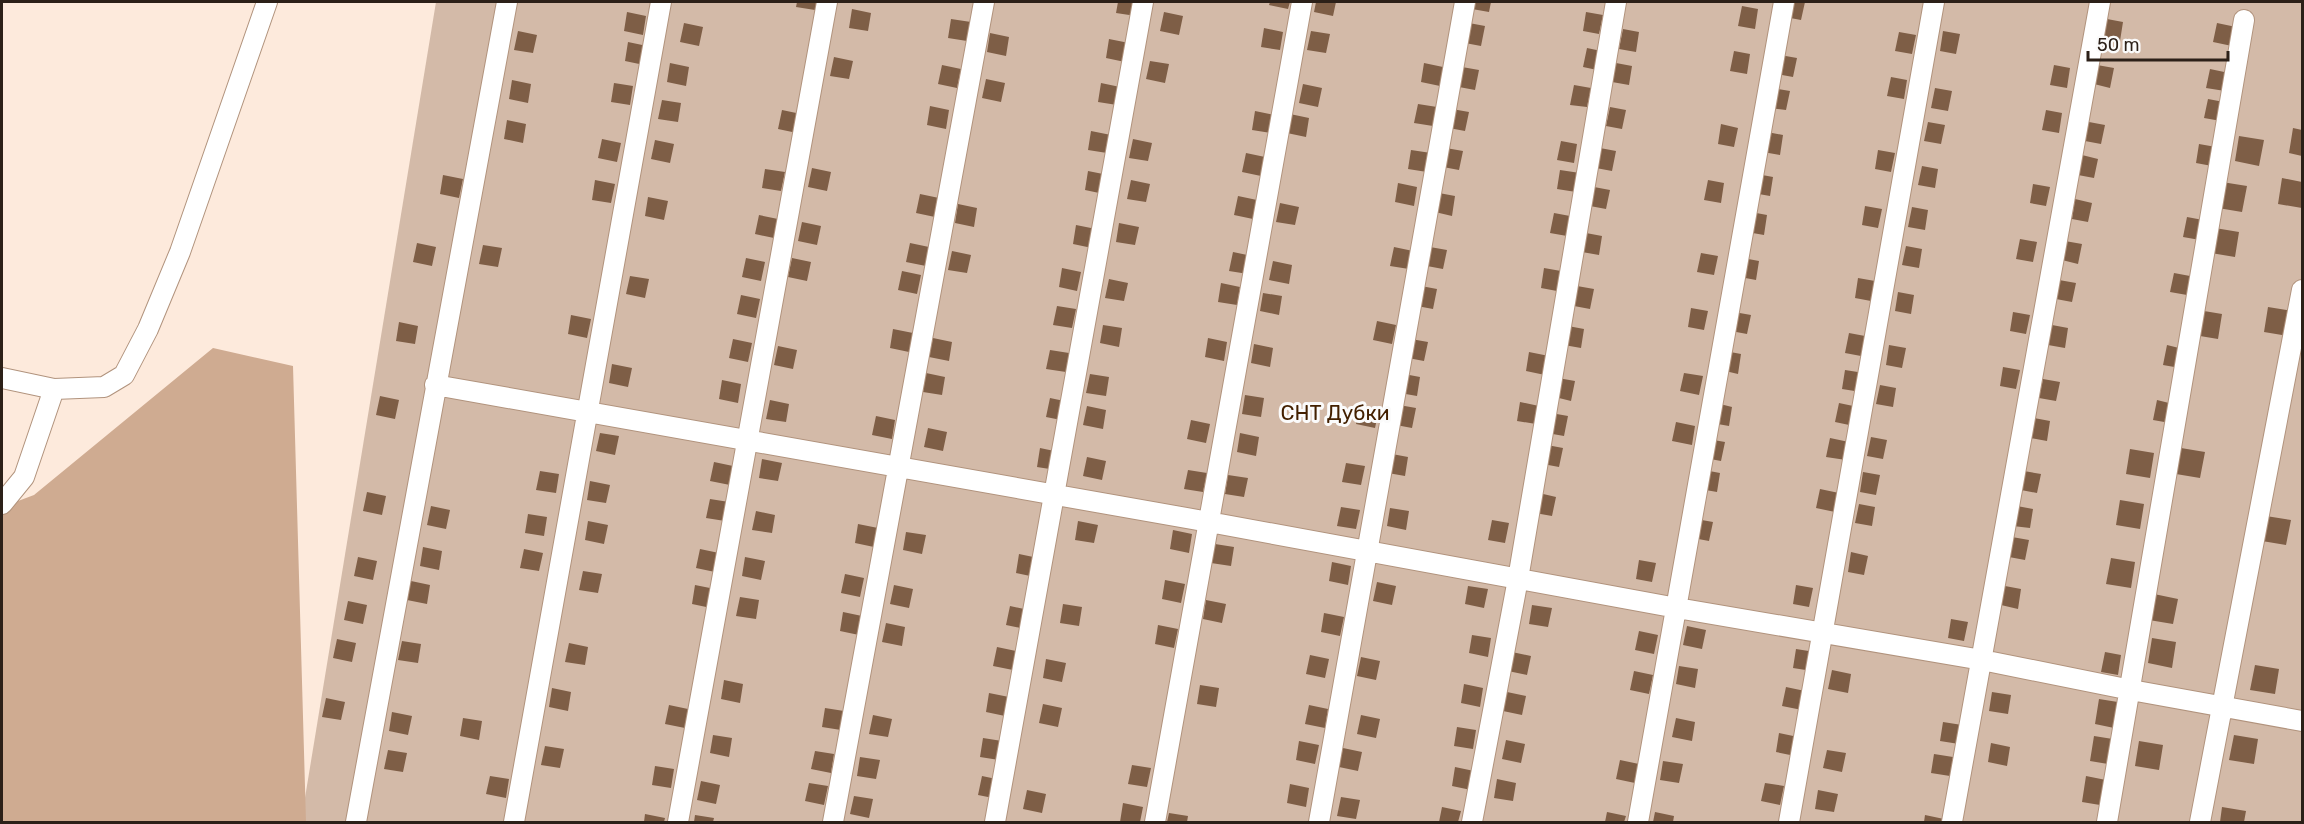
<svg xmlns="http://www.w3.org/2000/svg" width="2304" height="824" font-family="Rubik,sans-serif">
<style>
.green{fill:#d3baa8}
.forest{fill:#cfab91}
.building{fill:#7e5e46}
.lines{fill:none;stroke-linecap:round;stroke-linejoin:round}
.street-casing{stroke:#b1937d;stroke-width:22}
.street{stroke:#fff;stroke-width:20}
.labels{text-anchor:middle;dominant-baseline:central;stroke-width:6;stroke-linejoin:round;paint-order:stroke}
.park-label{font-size:21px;fill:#432000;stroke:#fbfbfb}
</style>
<rect width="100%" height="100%" fill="#fdeadc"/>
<path class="green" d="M436,2H2302V822H301Z"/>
<path class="forest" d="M213,348L293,366L306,822H2V507L34,495Z"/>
<path class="building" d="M797,2H817L815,10L796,7Z
M1118,2H1138L1136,16L1116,13Z
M1270,2H1290L1288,9L1269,5Z
M1316,2H1336L1333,16L1314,12Z
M1474,2H1491L1489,12L1472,9Z
M1788,2H1805L1801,20L1785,17Z
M1742,6L1758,9L1755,29L1738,26Z
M852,9L871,13L868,31L849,28Z
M627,12L646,16L643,35L624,31Z
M1164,12L1183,16L1179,35L1160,31Z
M1586,12L1603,15L1599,34L1583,31Z
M951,19L971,22L967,41L948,38Z
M2107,19L2123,22L2120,41L2103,38Z
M684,23L703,27L699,46L680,42Z
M1469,23L1485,26L1481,46L1465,43Z
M2217,23L2236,27L2232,46L2213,42Z
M1264,28L1283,32L1280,50L1261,47Z
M1623,29L1639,32L1636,52L1619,49Z
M518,31L537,35L533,53L514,50Z
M1311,31L1330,34L1326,53L1307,50Z
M1943,31L1960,34L1956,54L1940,51Z
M1899,32L1916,35L1912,54L1895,51Z
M990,33L1009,37L1006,56L987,52Z
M1109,39L1129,43L1125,62L1106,58Z
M628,42L647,46L644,65L625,61Z
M1587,48L1606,52L1602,71L1583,67Z
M1734,51L1750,54L1747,74L1730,71Z
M1780,55L1797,58L1793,77L1776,74Z
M834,57L853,61L849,79L830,76Z
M1150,61L1169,64L1165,83L1146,79Z
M670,63L689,67L686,86L667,82Z
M1424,63L1443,67L1440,86L1421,82Z
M1616,63L1632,66L1629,85L1612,82Z
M942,65L961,69L957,88L938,84Z
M2054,65L2070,68L2067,88L2050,85Z
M2097,65L2114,68L2110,88L2094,84Z
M1462,67L1479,70L1475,90L1459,87Z
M2210,69L2229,73L2225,91L2206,88Z
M1891,77L1907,80L1904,99L1887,96Z
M986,79L1005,83L1001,102L982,98Z
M512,80L531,84L528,103L509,99Z
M614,83L633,86L630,105L611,102Z
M1101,83L1120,87L1117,105L1098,102Z
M1303,84L1322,88L1318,107L1299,103Z
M1574,85L1591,88L1587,107L1570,105Z
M1773,88L1790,91L1786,110L1769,108Z
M1935,88L1952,91L1948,111L1931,108Z
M2208,99L2224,102L2221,121L2204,118Z
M662,100L681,103L678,122L658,119Z
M1418,104L1437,107L1433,126L1414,123Z
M930,106L949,110L946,129L927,125Z
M1610,107L1626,110L1622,129L1606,126Z
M1452,109L1469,112L1465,131L1449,128Z
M782,110L801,114L797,133L778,129Z
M2046,110L2062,113L2059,133L2042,130Z
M1255,111L1274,115L1271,133L1252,130Z
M1290,114L1309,118L1306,137L1287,133Z
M507,120L526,124L523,143L504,139Z
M1928,122L1945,125L1941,144L1924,141Z
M2089,122L2105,125L2101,144L2085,141Z
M1721,124L1738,128L1734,147L1718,144Z
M2293,128L2302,130V156L2289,153Z
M1091,131L1111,135L1107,153L1088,150Z
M1767,132L1783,135L1780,155L1763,152Z
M2239,136L2264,140L2259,166L2235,161Z
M602,139L621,143L617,162L598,158Z
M1133,139L1152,143L1148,161L1129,158Z
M655,140L674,144L670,163L651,159Z
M1561,141L1577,144L1574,163L1557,160Z
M2199,144L2216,147L2212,166L2196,163Z
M1446,148L1463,151L1459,170L1443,167Z
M1600,148L1616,151L1612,171L1596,168Z
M1411,150L1431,153L1427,172L1408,169Z
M1878,150L1895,153L1891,172L1875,169Z
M1246,153L1265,157L1261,176L1242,172Z
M2082,155L2098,159L2094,178L2078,175Z
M1922,166L1938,169L1935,188L1918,185Z
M812,168L831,172L827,191L808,187Z
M765,169L785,172L781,191L762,188Z
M1560,170L1580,173L1576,192L1557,189Z
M1088,171L1108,175L1104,194L1085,190Z
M1757,174L1773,177L1770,196L1753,193Z
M443,175L463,179L459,198L440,194Z
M2282,178L2302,182V208L2278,204Z
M595,180L615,184L611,203L592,200Z
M1131,180L1150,184L1146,202L1127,199Z
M1708,180L1724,183L1721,203L1704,200Z
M2222,182L2247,186L2242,212L2218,208Z
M1398,183L1417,187L1414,206L1395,202Z
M2033,184L2050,187L2046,206L2030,203Z
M1594,187L1610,190L1606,209L1590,206Z
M1439,193L1455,196L1452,216L1435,212Z
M920,194L939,198L935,217L916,213Z
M1238,196L1257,200L1253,219L1234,215Z
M648,197L668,201L664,220L645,216Z
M2075,199L2092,203L2088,222L2072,219Z
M1280,203L1299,207L1295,225L1276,222Z
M958,204L977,208L974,227L955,223Z
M1865,206L1882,209L1878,228L1862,225Z
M1912,207L1928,210L1925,230L1908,227Z
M1751,212L1767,215L1764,235L1747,232Z
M1554,213L1570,216L1567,236L1550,233Z
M759,215L778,219L774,238L755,234Z
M2187,217L2203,220L2200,240L2183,237Z
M802,222L821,226L817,245L798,241Z
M1119,223L1139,227L1135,245L1116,242Z
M1076,225L1096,229L1092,248L1073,244Z
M2215,228L2239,232L2235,257L2211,253Z
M1586,233L1602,236L1599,255L1582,252Z
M2020,239L2037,242L2033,262L2016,259Z
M2065,241L2082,244L2078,264L2062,260Z
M417,243L436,247L432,266L413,262Z
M910,243L929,247L926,266L906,262Z
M483,245L502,248L498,267L479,264Z
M1906,246L1922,249L1919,268L1902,265Z
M1394,247L1413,251L1409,269L1390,266Z
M1430,247L1447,250L1443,269L1427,266Z
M952,251L971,255L967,273L948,270Z
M1233,252L1252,256L1248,274L1229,271Z
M1701,253L1718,256L1714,275L1697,272Z
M746,258L765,262L761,281L742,277Z
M792,258L811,262L807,281L788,277Z
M1743,258L1759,261L1756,280L1740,277Z
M1273,261L1292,265L1289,284L1269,280Z
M1062,268L1081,272L1077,291L1059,287Z
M1544,268L1561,271L1557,291L1541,288Z
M902,271L921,275L917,294L898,290Z
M2174,273L2190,276L2187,295L2170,292Z
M630,276L649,279L645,298L626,294Z
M1858,278L1875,281L1871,301L1855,298Z
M1109,279L1128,283L1124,301L1105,298Z
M2059,280L2076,283L2072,302L2056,299Z
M1221,283L1240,287L1237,305L1218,302Z
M1421,286L1437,289L1433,309L1417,306Z
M1577,286L1594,289L1590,309L1574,306Z
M1898,292L1914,295L1911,314L1895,311Z
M1263,293L1282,296L1279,315L1260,311Z
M741,295L760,299L756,318L737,314Z
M1057,306L1076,309L1072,328L1053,325Z
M2268,307L2292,311L2288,336L2264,332Z
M1691,308L1708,311L1704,330L1688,327Z
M2198,310L2222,314L2218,339L2194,335Z
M1734,312L1751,315L1747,334L1731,331Z
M2013,312L2030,315L2026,334L2010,331Z
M571,315L591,319L587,338L568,334Z
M1377,321L1396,325L1392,344L1373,340Z
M399,322L418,326L415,344L396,341Z
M1103,325L1122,328L1119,347L1100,343Z
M2052,325L2068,328L2065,348L2048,345Z
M1568,326L1584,329L1581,348L1564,345Z
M893,329L913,333L909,352L890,348Z
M1849,333L1865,336L1861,356L1845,353Z
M933,338L952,342L949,361L929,357Z
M1208,338L1227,342L1224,361L1205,357Z
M733,339L752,343L748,362L729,358Z
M1411,339L1428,342L1424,361L1408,358Z
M1254,344L1273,348L1270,367L1251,363Z
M1889,345L1906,348L1902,368L1886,365Z
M2167,345L2183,349L2180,368L2163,365Z
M778,346L797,350L793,369L774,365Z
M1050,350L1069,353L1066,372L1046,369Z
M1725,351L1741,354L1738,374L1721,370Z
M1529,352L1549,356L1545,375L1526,371Z
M612,364L632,368L628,387L609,383Z
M2003,367L2020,370L2016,389L2000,386Z
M1845,370L1864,373L1861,392L1842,389Z
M926,373L945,377L942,395L923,392Z
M1684,373L1703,376L1699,395L1680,391Z
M1090,374L1109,377L1106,396L1086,393Z
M1404,374L1420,377L1417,396L1400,393Z
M1558,378L1575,381L1571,401L1555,397Z
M2043,379L2060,382L2056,401L2039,398Z
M722,380L741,384L738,403L719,399Z
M1880,385L1896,388L1893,407L1876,404Z
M1245,395L1264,398L1261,417L1242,414Z
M380,396L399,400L395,419L376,415Z
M1050,398L1069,402L1066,421L1046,417Z
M770,400L789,404L786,422L766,419Z
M2157,400L2173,404L2170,423L2153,420Z
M1520,402L1539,406L1536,424L1517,421Z
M1716,403L1732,407L1729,426L1712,423Z
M1839,403L1858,407L1854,426L1835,422Z
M1360,405L1379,409L1375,428L1356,424Z
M1399,405L1416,408L1412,428L1396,425Z
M1087,406L1106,410L1103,429L1083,425Z
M1551,413L1568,416L1564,436L1547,433Z
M876,416L895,420L892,439L872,435Z
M2034,418L2050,421L2047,441L2030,438Z
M1191,420L1210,424L1206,443L1187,439Z
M1676,422L1695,426L1692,445L1672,441Z
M928,428L947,432L943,451L924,447Z
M600,433L619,436L615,455L596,451Z
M1240,433L1259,437L1256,456L1237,452Z
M1871,437L1887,440L1883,459L1867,456Z
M1830,438L1849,442L1846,460L1826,457Z
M1708,439L1725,442L1721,461L1705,458Z
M1547,445L1563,448L1559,467L1543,464Z
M1040,448L1059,452L1056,470L1037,467Z
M2181,448L2205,452L2200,478L2176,474Z
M2130,449L2154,453L2150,478L2126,474Z
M1392,454L1408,457L1405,476L1388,473Z
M1087,457L1106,461L1102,480L1083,476Z
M762,459L782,463L778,481L759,478Z
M714,462L733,466L730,485L710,481Z
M1346,463L1365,466L1361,485L1342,482Z
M1188,470L1207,473L1203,492L1184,489Z
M1704,470L1720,473L1717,492L1700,489Z
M540,471L559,474L556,493L536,490Z
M2024,471L2041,474L2037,493L2021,490Z
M1863,472L1880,475L1876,495L1860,492Z
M1228,475L1248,478L1244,497L1225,494Z
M590,481L610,485L606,503L587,500Z
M1820,489L1839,493L1835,512L1816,508Z
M367,492L386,496L382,515L363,511Z
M1539,493L1556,497L1552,516L1535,513Z
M710,499L729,502L725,521L706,518Z
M2120,500L2144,504L2140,529L2116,525Z
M1859,504L1875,507L1872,526L1855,523Z
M431,506L450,510L446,529L427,525Z
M2017,506L2033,509L2030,528L2013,526Z
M1341,507L1360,510L1356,529L1337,526Z
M1390,508L1409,511L1406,530L1387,526Z
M756,511L775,515L772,533L752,530Z
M528,514L547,517L544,536L525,533Z
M2266,516L2291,520L2286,545L2262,541Z
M1696,519L1713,522L1709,541L1693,538Z
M1492,520L1509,523L1505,543L1488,540Z
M588,521L608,525L604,544L585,540Z
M1078,521L1098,525L1094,543L1075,540Z
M858,524L878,528L874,547L855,543Z
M1173,530L1192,534L1189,553L1170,549Z
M906,532L926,535L922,554L903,550Z
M2012,537L2029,540L2025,560L2009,557Z
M1215,544L1234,547L1231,566L1211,563Z
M423,547L442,551L439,570L420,566Z
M524,549L543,553L539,571L520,568Z
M700,549L719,553L715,572L696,568Z
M1851,552L1868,556L1864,575L1848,572Z
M1019,554L1038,558L1035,577L1016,573Z
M358,557L377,561L373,580L354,576Z
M745,557L765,561L761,580L742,576Z
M2111,558L2135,562L2131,588L2106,584Z
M1639,560L1656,563L1652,582L1636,579Z
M1332,562L1351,566L1348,585L1329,581Z
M583,571L602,574L598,593L579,590Z
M845,574L864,578L860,597L841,593Z
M1165,580L1185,584L1181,603L1162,599Z
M411,581L430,585L427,604L407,600Z
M1377,582L1396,586L1392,605L1373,601Z
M695,585L715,589L711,608L692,604Z
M894,585L913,589L909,608L890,604Z
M1796,585L1813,588L1809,607L1793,604Z
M1468,586L1488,589L1484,608L1465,604Z
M2005,586L2021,589L2018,609L2001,605Z
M2154,594L2178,599L2173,624L2149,620Z
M740,597L759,600L756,619L736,616Z
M1206,600L1226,604L1222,623L1203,619Z
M348,601L367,605L363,624L344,620Z
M1063,604L1082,607L1079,626L1060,623Z
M1532,605L1552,608L1548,627L1529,624Z
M1010,606L1029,610L1025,629L1006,625Z
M843,612L862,616L859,635L840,631Z
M1324,613L1344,617L1340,636L1321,632Z
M1951,619L1968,622L1964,641L1948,638Z
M886,623L905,627L902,646L882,642Z
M1158,625L1178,629L1174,648L1155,644Z
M1687,626L1706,630L1702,649L1683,645Z
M1639,631L1658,635L1654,654L1635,650Z
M1472,635L1491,638L1488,657L1469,653Z
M2152,638L2176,642L2172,668L2148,663Z
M337,639L356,643L352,662L333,658Z
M402,641L421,644L418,663L398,660Z
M569,643L588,647L585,665L565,662Z
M997,647L1016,651L1013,670L993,666Z
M1796,649L1815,652L1812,671L1793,668Z
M1512,652L1531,656L1527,675L1508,671Z
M2105,652L2121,655L2118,675L2101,672Z
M1310,655L1329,659L1325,678L1306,674Z
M1361,657L1380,661L1376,680L1357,676Z
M1046,659L1066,663L1062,682L1043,678Z
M2255,665L2279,669L2275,694L2250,690Z
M1679,666L1698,669L1695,688L1676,684Z
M1832,670L1851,674L1848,693L1828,689Z
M1634,671L1653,675L1649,694L1630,690Z
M724,680L743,684L740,703L721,699Z
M1464,684L1483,688L1480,707L1461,703Z
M1200,685L1219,688L1216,707L1197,704Z
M1786,687L1805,691L1802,710L1782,706Z
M552,688L571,692L568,711L549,707Z
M1507,692L1526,696L1522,715L1503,711Z
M1992,692L2011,695L2008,714L1989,711Z
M989,693L1009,697L1005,716L986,712Z
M326,698L345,702L341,720L322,717Z
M2099,699L2124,703L2119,729L2095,724Z
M1043,704L1062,708L1058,727L1039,723Z
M669,705L688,709L685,728L665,724Z
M1309,705L1328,709L1325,728L1305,724Z
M825,708L844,711L841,730L822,727Z
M392,712L412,716L408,735L389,731Z
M873,715L892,719L888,737L869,734Z
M1361,715L1380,719L1376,738L1357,734Z
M463,718L482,721L479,740L460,736Z
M1676,718L1695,722L1692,741L1672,737Z
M1943,722L1962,725L1959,744L1940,741Z
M1457,727L1476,730L1473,749L1454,746Z
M1779,733L1798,737L1795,756L1776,752Z
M713,735L732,738L729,757L710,753Z
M2234,735L2258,739L2254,764L2229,760Z
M2094,736L2119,740L2114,765L2090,761Z
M983,738L1002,741L999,760L980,757Z
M1506,740L1525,744L1521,763L1502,759Z
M1299,741L1319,745L1315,764L1296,760Z
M2139,741L2163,745L2159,770L2135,766Z
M1991,743L2010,747L2007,766L1988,762Z
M545,746L564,749L560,768L541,765Z
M1343,748L1362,752L1358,771L1339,767Z
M388,750L407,753L403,772L384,769Z
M1827,750L1846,753L1842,772L1823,768Z
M815,751L834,754L831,773L811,769Z
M1934,754L1953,757L1950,776L1931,773Z
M860,757L880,760L876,779L857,776Z
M1620,760L1639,764L1635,783L1616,779Z
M1663,761L1683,764L1679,783L1660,780Z
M1132,765L1151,768L1147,787L1128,784Z
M655,766L674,769L671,788L652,785Z
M1455,767L1474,771L1471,790L1452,786Z
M490,776L509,779L506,798L486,794Z
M982,776L1001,780L998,799L978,795Z
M2086,776L2111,781L2106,806L2082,802Z
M1497,779L1516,783L1513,801L1494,798Z
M701,781L720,785L716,804L697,800Z
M809,783L828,786L824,805L805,801Z
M1765,783L1784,786L1780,805L1761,801Z
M1290,784L1309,788L1306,807L1287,803Z
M1027,790L1046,794L1042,813L1023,809Z
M1818,790L1838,794L1834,812L1815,809Z
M854,796L873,799L869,818L850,814Z
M1341,797L1360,800L1356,819L1337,816Z
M1123,803L1143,807L1140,822H1120Z
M1442,807L1461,811L1458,822H1439Z
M2222,807L2246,811L2244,822H2220Z
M1607,812L1626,816L1624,822H1605Z
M1655,812L1674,816L1673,822H1653Z
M1169,813L1188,816L1187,822H1167Z
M645,814L665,818L664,822H644Z
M695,815L714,818L713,822H694Z
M1925,815L1944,819L1943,822H1924Z"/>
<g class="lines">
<g class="street-casing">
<path id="street" d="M2,378L54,389
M435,385L1209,522L1677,608L1982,660L2131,690L2302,721
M2,504L24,477L54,389L104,387L124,375L148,329L180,252L267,2
M356,822L507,2
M514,822L661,2
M678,822L827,2
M833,822L984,2
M995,822L1143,2
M1155,822L1302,2
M1319,822L1465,2
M1472,822L1518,579L1616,2
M1638,822L1784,2
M1789,822L1934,2
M1952,822L2100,2
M2107,822L2244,20
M2200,822L2302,290"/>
</g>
<use href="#street" class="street"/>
</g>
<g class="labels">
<g class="park-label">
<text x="1335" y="412">СНТ Дубки</text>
</g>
</g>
<rect width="2304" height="824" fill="none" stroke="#2c2018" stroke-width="6"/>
<path d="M2088 51v9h140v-9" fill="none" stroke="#2c2018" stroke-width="3"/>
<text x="2097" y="51" font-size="18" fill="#2c2018" stroke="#fbfbfb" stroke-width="4.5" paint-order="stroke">50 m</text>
</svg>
